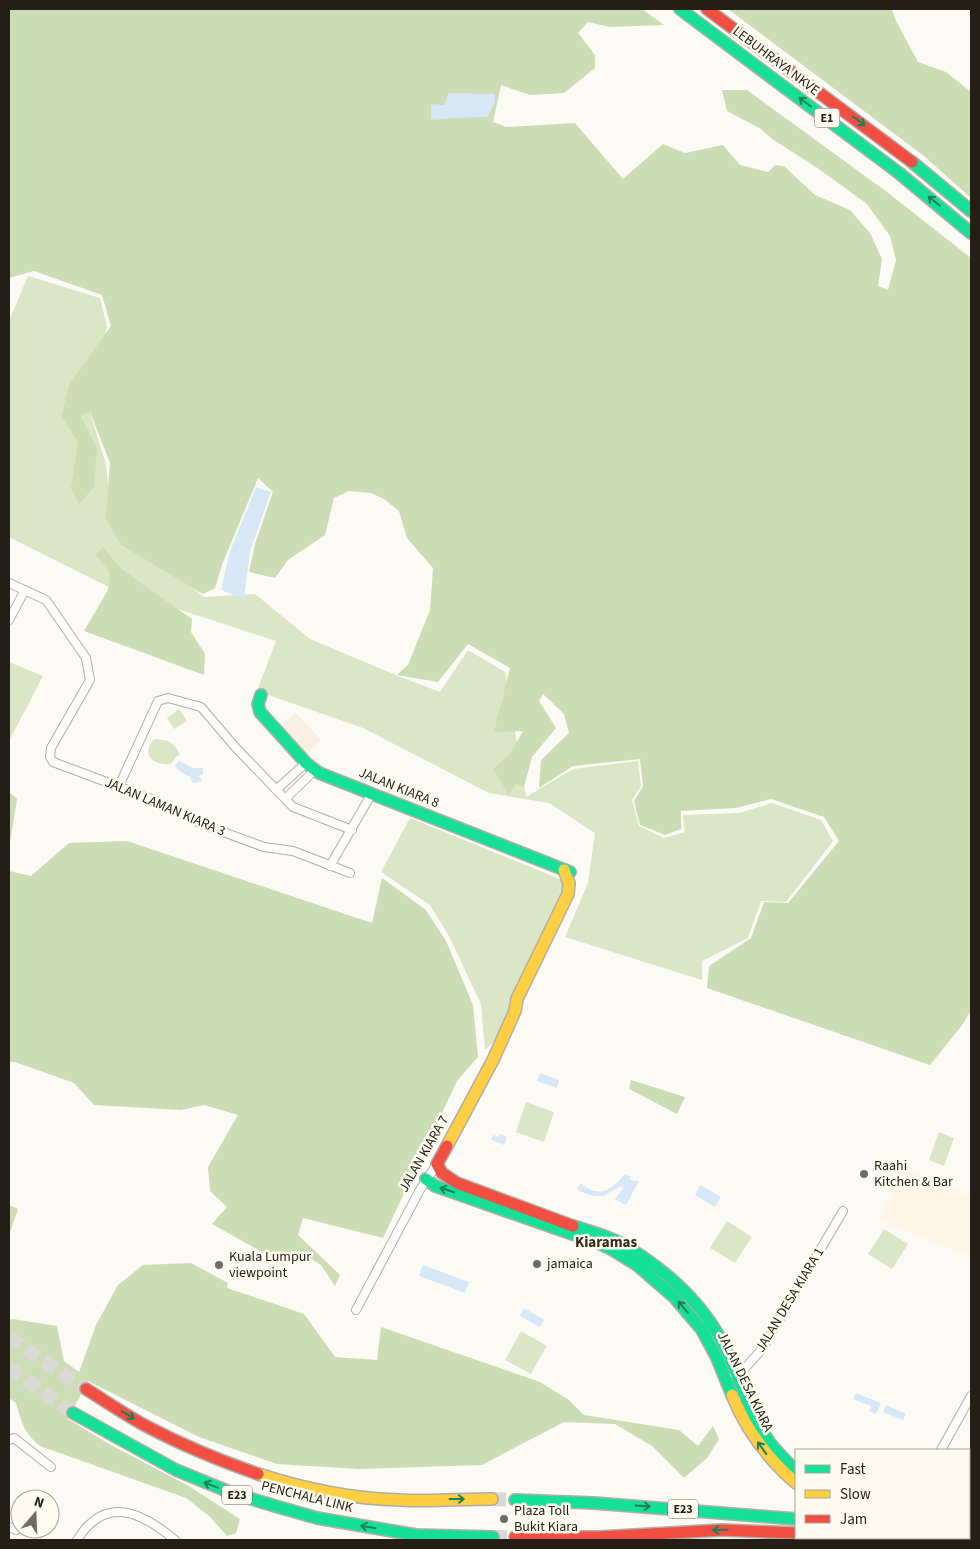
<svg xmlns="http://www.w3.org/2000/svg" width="980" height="1549" font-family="'Source Sans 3',sans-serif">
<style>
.built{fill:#fdf6e6}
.industrial{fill:#faefe3}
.green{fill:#dae6c6}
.forest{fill:#ccdcb4}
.water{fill:#d7e7f5}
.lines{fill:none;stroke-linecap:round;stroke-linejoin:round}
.highway-tunnel{stroke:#dbd9d3;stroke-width:14;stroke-dasharray:14 7;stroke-linecap:butt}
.street-casing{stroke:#b0aea6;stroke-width:10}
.fast-casing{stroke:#b0aea6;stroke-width:14}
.slow-casing{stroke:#b0aea6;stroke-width:14}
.jam-casing{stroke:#b0aea6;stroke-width:14}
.street{stroke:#fffefd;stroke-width:8}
.fast{stroke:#16e098;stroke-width:11}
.slow{stroke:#ffcf43;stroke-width:11}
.jam{stroke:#f24e42;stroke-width:11}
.oneway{stroke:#1c8057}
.poi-dot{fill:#6f6c64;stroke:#fffbf1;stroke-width:2}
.labels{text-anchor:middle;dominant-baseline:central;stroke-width:5;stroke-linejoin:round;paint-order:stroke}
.shield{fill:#fffbf1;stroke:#656158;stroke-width:1}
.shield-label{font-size:12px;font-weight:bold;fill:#231f16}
.street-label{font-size:14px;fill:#231f16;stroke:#fffbf1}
.poi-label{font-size:14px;fill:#231f16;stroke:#fffbf1;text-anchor:start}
.neighbourhood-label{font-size:15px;font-weight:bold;fill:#342c18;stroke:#fffbf1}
</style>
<rect width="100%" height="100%" fill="#fcfaf4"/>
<path class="built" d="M906,1171L971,1196V1257L878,1220Z"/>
<path class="industrial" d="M296,713L321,740L307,753L281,726Z"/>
<path class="green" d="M28,276L100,298L107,327L87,403L105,461L115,525L204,597L255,594L310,639L398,676L440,692L468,650L505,672L526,797L573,769L638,761L641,786L632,800L639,826L664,838L685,832L683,815L739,813L772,803L821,820L833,841L786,902L761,901L748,938L702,961V980L565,937L588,883L595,833L549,803L489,793L363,728L257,691L276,641L107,586L9,537V321Z
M9,662L43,676L9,741Z
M179,709L187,721L174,729L167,718Z
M154,739C168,740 173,741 180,754L176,757L171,764C154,766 140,755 154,739Z
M410,818L562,880L565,898L498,1037L485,1050L481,1004L449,936L430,905L381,872Z
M526,1102L554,1112L544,1142L516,1132Z
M939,1132L954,1138L944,1166L929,1160Z
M727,1221L752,1237L735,1263L710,1248Z
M884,1229L908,1244L892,1269L868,1254Z
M521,1331L547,1346L531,1374L505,1360Z"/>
<path class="forest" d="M9,9H642L664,25L610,27L588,22L578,33L595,55V68L564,93L530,95L501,85L493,122L506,127L575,123L623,179L663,144L685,153L723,145L740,165L768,172L775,165L784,166L815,195L850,210L870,233L882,259L878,286L888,290L896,260L890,236L867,204L816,167L772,139L761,129L727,111L722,90H747L887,192L971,258V1010L963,1024L930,1065L707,988L709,966L751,938L764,902L788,903L839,841L824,817L771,799L736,808L681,811V829L665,835L640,825L634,801L643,786L640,759L573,766L539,788L541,760L569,733L564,714L543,694L539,701L556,728L532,757L524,787L516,784L509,795L493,769L510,754L523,731L494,732L510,668L468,644L438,682L397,675L408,665L430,610L433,568L407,538L399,511L384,499L371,493L349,491L334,498L325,535L288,560L275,578L249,572L255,544L273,492L258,478L222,565L215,588L203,594L121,545L106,519L110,463L90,412L80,415L97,448L94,487L79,504L71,488L78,442L61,416L70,383L111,326L102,295L34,271L9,278Z
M728,9H892L895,19L918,62L946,72L971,92V198L924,156Z
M103,547L120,568L192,619L191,632L205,654L204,675L84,631L108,590L110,573L96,555Z
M9,792L17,799L9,849Z
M127,841L372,923L382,878L426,910L446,941L473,1005L478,1057L457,1081L383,1238L303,1218L298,1235L340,1275L335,1286L321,1265L299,1251L269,1256L212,1224L227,1207L210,1191L208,1167L238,1115L204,1105L181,1110L94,1105L74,1083L15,1062H9V871L31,876L69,843Z
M631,1080L685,1097L677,1114L629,1089Z
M9,1205L18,1209L9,1235Z
M191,1263L228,1283L227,1288L304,1314L335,1357L377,1360L381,1327L540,1382L569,1400L584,1415L679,1430L698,1446L713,1426L719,1439L707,1458L684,1478L652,1446L615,1424L564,1422L482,1465L359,1469L277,1464L199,1437L88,1381L68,1419L109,1444L187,1485L240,1519L236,1533L227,1536L209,1516L186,1498L40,1446C24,1433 22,1423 16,1403L9,1398V1320L13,1319L57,1326L64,1361L79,1372L96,1325L118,1285L143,1265Z"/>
<path class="water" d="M449,93L495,94V102L488,117L453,118L431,120V104L444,105Z
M256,487L271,492L250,551L244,599L221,590L229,554Z
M179,761L193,768H203V774L198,776L201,778L202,781L193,783L191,780V777C186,776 177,770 175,765Z
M540,1073L559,1080L557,1088L537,1081Z
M500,1134L507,1137L504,1145L491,1140L493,1135L499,1137Z
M625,1174L631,1177L629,1180L639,1181L626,1205L615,1199L623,1188L621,1186L603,1196H593L579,1191L577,1188L581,1183C583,1185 585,1187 587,1188C603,1198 616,1185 625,1174Z
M700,1185L721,1197L715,1207L695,1195Z
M423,1265L469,1282L465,1293L419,1276Z
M524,1308L544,1320L540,1327L520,1316Z
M856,1393L881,1403L876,1414L869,1411L871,1406L853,1399Z
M886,1405L906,1414L903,1420L883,1412Z"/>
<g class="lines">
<path class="highway-tunnel" d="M9,1337L86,1389
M9,1368L73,1413
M492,1499L515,1500
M493,1537H515"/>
<g class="street-casing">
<path id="street" d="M9,583L46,600L86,658L90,680L51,748L50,757L53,762L152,799L199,823L264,847L293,851L350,873
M9,620L25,590
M119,786L158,701L168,698L201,707L236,748L293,807L352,830
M276,790L306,763
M285,799L315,770
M330,866L372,793
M356,1310L421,1188L437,1164
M734,1374L746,1367L762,1349L843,1211
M9,1440L14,1438L51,1467
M941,1450L971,1396
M9,1527L16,1530
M77,1540C81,1535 84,1529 89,1525C117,1497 151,1520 175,1540
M881,1540L883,1538"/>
</g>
<g class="fast-casing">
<path id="fast" d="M680,9L899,173L971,233
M912,162L971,211
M261,695L258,704L260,712L306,763L319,773L570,872
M426,1179L435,1186L598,1243L613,1250L637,1265L674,1297L702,1330L717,1358L732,1395
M573,1226C588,1231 606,1235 620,1243C663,1267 705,1304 726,1350C741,1381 750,1415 770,1443C778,1453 787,1462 796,1471
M73,1413L176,1470L232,1493L275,1506L317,1518L416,1535L493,1537
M515,1500L594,1503L796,1519
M831,1538L846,1540
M866,1538L869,1540
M891,1538L900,1540"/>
</g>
<g class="slow-casing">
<path id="slow" d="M447,1146L493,1060L515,1011L517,999L568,894L569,883L564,870
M732,1395C746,1429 768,1459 796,1483
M258,1474C304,1489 353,1499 400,1500C431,1502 461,1499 492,1499"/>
</g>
<g class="jam-casing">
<path id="jam" d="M707,9L912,162
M447,1146L437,1164L442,1173L457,1183L573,1226
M86,1389C107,1402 127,1416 148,1427C184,1446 221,1461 258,1474
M515,1537H599L722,1530L796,1533"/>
</g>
<use href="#street" class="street"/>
<use href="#fast" class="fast"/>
<use href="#slow" class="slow"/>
<use href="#jam" class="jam"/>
</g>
<defs><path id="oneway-shaft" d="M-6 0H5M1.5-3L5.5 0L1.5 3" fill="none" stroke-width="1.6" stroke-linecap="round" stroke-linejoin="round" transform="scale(1.25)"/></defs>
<g class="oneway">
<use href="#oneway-shaft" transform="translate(805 102) rotate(-143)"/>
<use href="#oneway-shaft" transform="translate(859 121) rotate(37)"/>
<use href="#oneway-shaft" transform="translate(934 201) rotate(-141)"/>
<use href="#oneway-shaft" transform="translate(447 1190) rotate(-162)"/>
<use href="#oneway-shaft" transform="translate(683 1307) rotate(-130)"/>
<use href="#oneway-shaft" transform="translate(128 1415) rotate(31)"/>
<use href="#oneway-shaft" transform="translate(762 1448) rotate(-126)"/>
<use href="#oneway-shaft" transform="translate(211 1485) rotate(-158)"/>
<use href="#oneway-shaft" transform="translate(457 1499)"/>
<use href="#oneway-shaft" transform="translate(643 1506) rotate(4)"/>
<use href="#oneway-shaft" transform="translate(368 1527) rotate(-170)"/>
<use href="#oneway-shaft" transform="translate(720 1530) rotate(179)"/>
</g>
<g class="poi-dot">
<circle cx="864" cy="1174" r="5"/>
<circle cx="537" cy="1264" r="5"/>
<circle cx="219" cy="1265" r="5"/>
<circle cx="504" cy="1519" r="5"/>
</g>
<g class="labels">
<g class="shield">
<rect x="814.5" y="108.5" width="25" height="19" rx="4"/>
<rect x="222" y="1485.5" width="30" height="19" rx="4"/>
<rect x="668" y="1499.5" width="30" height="19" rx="4"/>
</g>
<g class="shield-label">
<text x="827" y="118">E1</text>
<text x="237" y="1495">E23</text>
<text x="683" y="1509">E23</text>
</g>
<g class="street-label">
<text transform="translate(776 61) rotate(37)">LEBUHRAYA NKVE</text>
<text transform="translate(399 788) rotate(22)">JALAN KIARA 8</text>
<text transform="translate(165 807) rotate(23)">JALAN LAMAN KIARA 3</text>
<text transform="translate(424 1154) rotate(-60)">JALAN KIARA 7</text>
<text transform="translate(790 1300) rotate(-59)">JALAN DESA KIARA 1</text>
<text transform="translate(745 1382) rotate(64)">JALAN DESA KIARA</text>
<text transform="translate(307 1497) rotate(14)">PENCHALA LINK</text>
</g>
<g class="poi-label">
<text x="874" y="1166">Raahi<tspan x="874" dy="16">Kitchen &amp; Bar</tspan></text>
<text x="229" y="1257">Kuala Lumpur<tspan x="229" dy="16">viewpoint</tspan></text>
<text x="547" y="1264">jamaica</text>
<text x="514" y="1511">Plaza Toll<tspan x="514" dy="16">Bukit Kiara</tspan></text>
</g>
<g class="neighbourhood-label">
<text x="606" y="1242">Kiaramas</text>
</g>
</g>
<rect width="980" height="1549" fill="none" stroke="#231f16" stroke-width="20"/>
<rect x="795" y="1449" width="175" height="90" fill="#fffbf1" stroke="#a7a399"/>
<rect x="805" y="1465" width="25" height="8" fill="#16e098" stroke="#a7a399"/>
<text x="840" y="1474" font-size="15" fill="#231f16">Fast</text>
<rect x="805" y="1490" width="25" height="8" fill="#ffcf43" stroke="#a7a399"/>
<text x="840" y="1499" font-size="15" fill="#231f16">Slow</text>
<rect x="805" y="1515" width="25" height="8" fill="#f24e42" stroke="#a7a399"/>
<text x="840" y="1524" font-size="15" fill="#231f16">Jam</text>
<g transform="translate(35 1514) rotate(19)"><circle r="24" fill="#fffbf1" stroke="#a7a399"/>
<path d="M0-4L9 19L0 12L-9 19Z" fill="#6f6c64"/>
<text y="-8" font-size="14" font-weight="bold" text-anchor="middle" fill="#231f16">N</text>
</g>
</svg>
